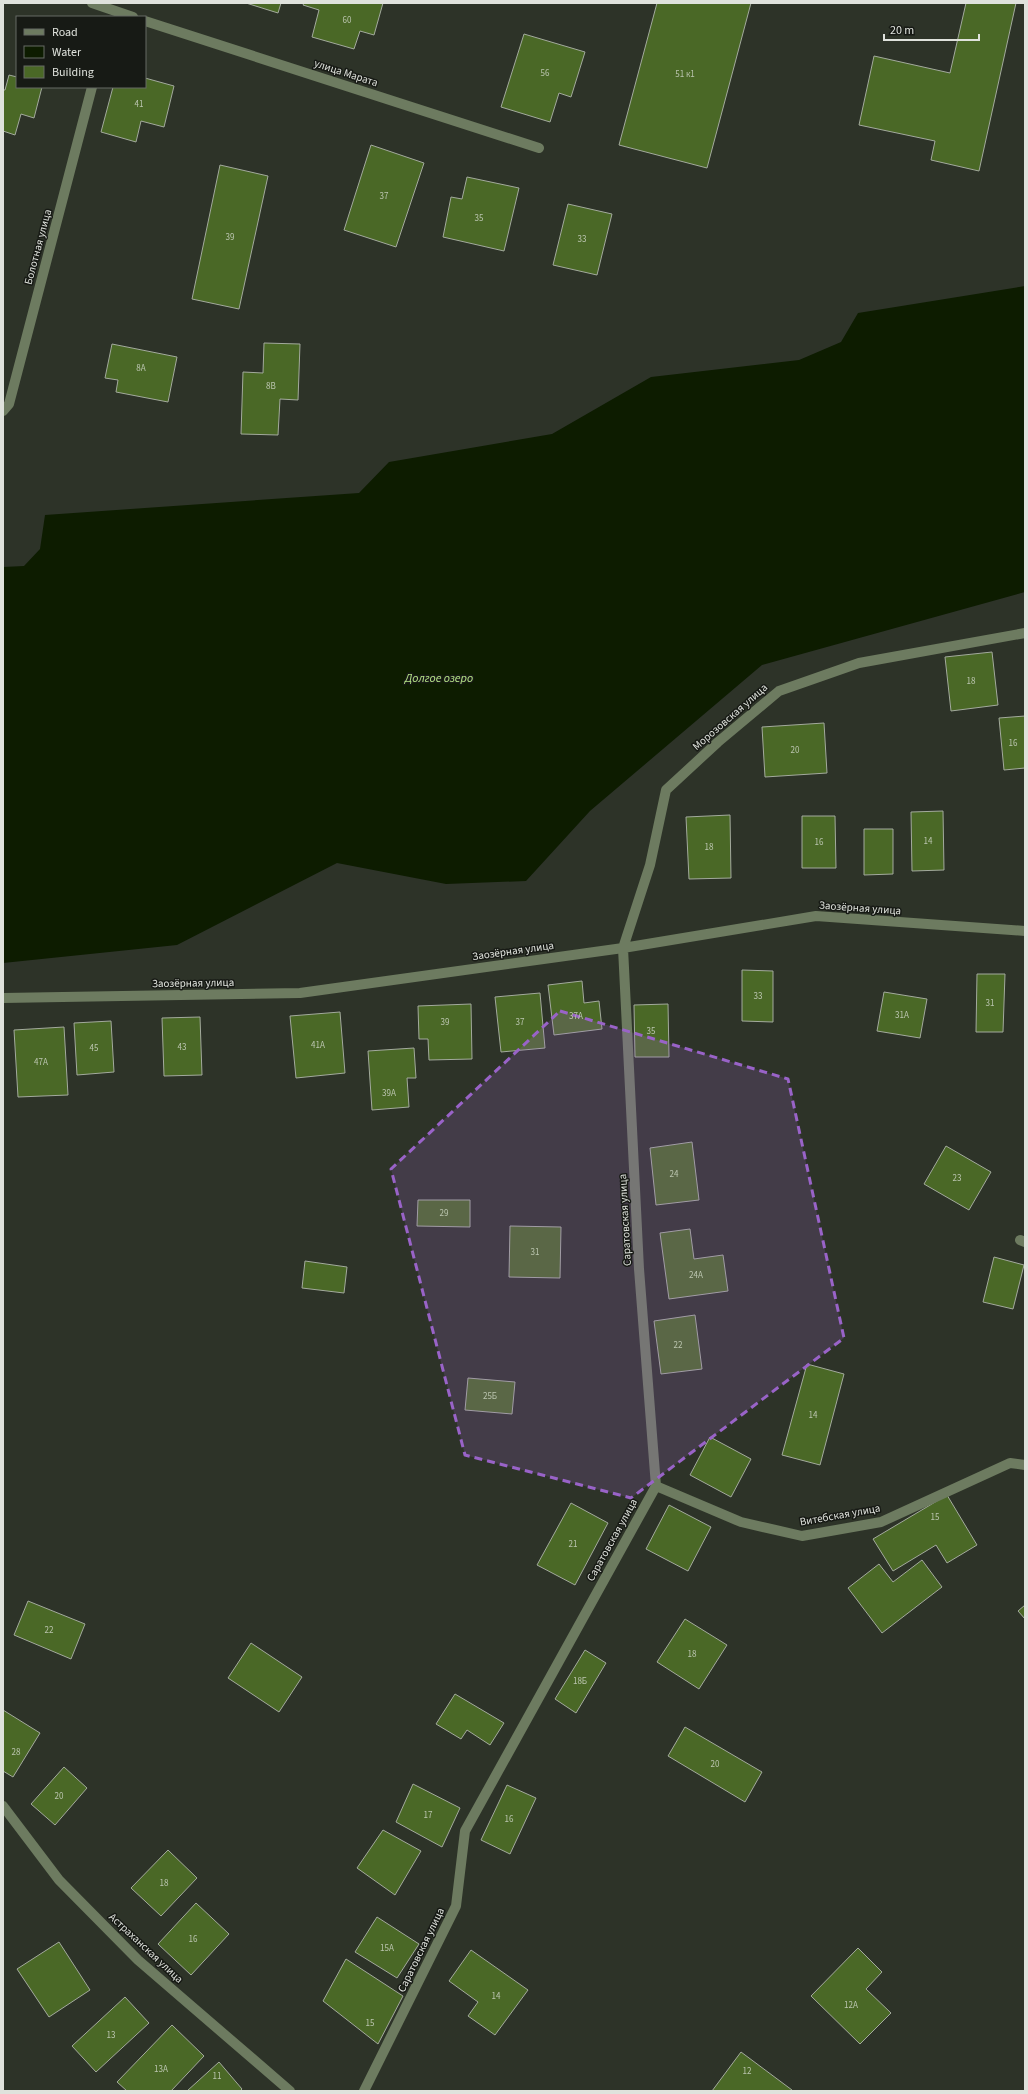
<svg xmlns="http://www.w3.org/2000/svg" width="1028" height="2094" font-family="'Source Sans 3',sans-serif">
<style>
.water{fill:#0d1c00}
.building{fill:#4a6826;stroke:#a3aa9d}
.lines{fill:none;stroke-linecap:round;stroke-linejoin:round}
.minor{stroke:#6d7b60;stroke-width:10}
.marked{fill:#9963c8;fill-opacity:0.2;stroke:#9963c8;stroke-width:3;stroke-dasharray:8 5;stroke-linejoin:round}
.labels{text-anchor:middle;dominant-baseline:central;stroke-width:3;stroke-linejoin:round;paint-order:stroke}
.number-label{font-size:9px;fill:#bac4ae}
.street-label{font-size:11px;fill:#dfe2dc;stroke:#171a15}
.water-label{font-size:12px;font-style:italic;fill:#b4e286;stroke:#171a15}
</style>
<rect width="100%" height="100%" fill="#2d3328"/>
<path class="water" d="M1025,286V592L762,665L590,811L526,881L446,884L337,863L177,945L3,963V567L24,566L40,549L45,515L359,493L389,462L552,434L651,377L799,360L841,342L858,313Z"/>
<path class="building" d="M246,3H281L278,13Z
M304,3H383L374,35L360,31L354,49L312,37L319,10L303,5Z
M657,3H751L707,168L619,145Z
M966,3H1016L979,171L931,160L935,141L859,125L874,56L950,73Z
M524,34L585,52L571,97L559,93L550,122L501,107Z
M9,75L17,77V87H42L34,118L21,114L15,135L3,131V90H5Z
M145,78L174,86L164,127L141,121L136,142L101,132L113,87H145Z
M371,145L424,163L396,247L344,230Z
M220,165L268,176L239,309L192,299Z
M467,177L519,188L504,251L443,237L451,197L462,199Z
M568,204L612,214L597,275L553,265Z
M264,343L300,344L298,400L280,399L278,435L241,434L243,372L263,373Z
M112,344L177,357L168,402L116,392L118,380L105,378Z
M992,652L998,705L951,711L945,657Z
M1025,716V768L1004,770L999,718Z
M824,723L827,773L765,777L762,727Z
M943,811L944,870L912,871L911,812Z
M730,815L731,878L689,879L686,817Z
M802,816H835L836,868H802Z
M864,829H893V874L864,875Z
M742,970L773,971V1022L742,1021Z
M977,974H1005L1003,1032H976Z
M582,981L584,1003L599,1001L602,1029L554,1035L548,985Z
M884,992L927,999L920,1038L877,1031Z
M540,993L545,1048L501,1052L495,997Z
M471,1004L472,1059L429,1060L428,1039H419L418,1006Z
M668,1004L669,1057H635L634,1005Z
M340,1012L345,1073L296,1078L290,1016Z
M200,1017L202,1075L164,1076L162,1018Z
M111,1021L114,1072L77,1075L74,1023Z
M64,1027L68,1095L18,1097L14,1030Z
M414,1048L416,1078H407L409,1107L372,1110L368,1051Z
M692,1142L699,1200L656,1205L650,1148Z
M946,1146L991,1172L969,1210L924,1184Z
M418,1200H470V1227L417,1226Z
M510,1226L561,1227L560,1278L509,1277Z
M690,1229L694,1259L723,1255L728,1291L669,1299L660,1233Z
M994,1257L1024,1265L1013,1309L983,1302Z
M305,1261L347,1267L344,1293L302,1288Z
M695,1315L702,1369L661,1374L654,1321Z
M807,1364L844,1374L820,1465L782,1455Z
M468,1378L515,1382L512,1414L465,1410Z
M710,1437L751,1459L731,1497L690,1475Z
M947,1495L977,1545L947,1563L936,1545L893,1571L873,1539Z
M571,1503L608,1523L575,1585L537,1565Z
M669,1505L711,1527L688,1571L646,1549Z
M922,1560L942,1587L882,1633L848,1588L879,1564L893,1582Z
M28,1601L85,1624L71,1659L14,1635Z
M1025,1605V1619L1018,1611Z
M685,1619L727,1645L699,1689L657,1662Z
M251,1643L302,1677L279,1712L228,1678Z
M585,1650L606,1663L576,1713L555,1699Z
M455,1694L504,1723L490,1745L467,1730L461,1739L436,1724Z
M3,1710L40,1733L13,1777L3,1771Z
M685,1727L762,1772L745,1802L668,1756Z
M64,1767L87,1788L55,1825L31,1804Z
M413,1784L460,1808L442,1847L396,1822Z
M507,1785L536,1798L510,1854L481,1840Z
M383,1830L421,1851L395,1895L357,1868Z
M168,1850L197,1878L161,1916L131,1888Z
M196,1903L229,1934L191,1975L158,1944Z
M377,1917L419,1944L397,1978L355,1952Z
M59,1942L90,1990L49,2017L17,1969Z
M858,1948L882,1972L866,1989L891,2013L860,2044L811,1996Z
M471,1950L528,1990L495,2035L468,2016L478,2002L449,1981Z
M346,1959L403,1996L378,2044L323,2001Z
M125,1997L149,2023L96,2072L72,2046Z
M172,2025L204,2056L171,2091H127L117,2082Z
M741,2052L792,2090V2091H712Z
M219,2062L242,2089L240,2091H187Z"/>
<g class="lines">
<path class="minor" d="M92,3L133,17
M145,21L539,148
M3,411L9,404L92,87
M3,998L300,993L623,948L816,916L1025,931
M1020,1240L1025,1242
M656,1486L741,1522L802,1536L881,1522L1010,1463L1025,1465
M3,1806L59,1880L138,1960L290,2091
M364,2091L456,1906L465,1831L656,1486L639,1269L623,948L650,865L666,790L718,742L779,691L859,663L1025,633"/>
</g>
<path class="marked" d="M560,1011L788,1079L844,1338L631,1498L465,1455L391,1169Z"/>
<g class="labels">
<g class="number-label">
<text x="347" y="20">60</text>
<text x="545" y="73">56</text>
<text x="685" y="74">51 к1</text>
<text x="139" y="104">41</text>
<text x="384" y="196">37</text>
<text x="479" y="218">35</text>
<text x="230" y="237">39</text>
<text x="582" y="239">33</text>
<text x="141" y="368">8А</text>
<text x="271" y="386">8В</text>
<text x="971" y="681">18</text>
<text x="1013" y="743">16</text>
<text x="795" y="750">20</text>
<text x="928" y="841">14</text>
<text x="819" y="842">16</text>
<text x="709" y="847">18</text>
<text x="758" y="996">33</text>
<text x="990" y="1003">31</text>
<text x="902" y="1015">31А</text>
<text x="576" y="1016">37А</text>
<text x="445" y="1022">39</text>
<text x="520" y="1022">37</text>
<text x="651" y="1031">35</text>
<text x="318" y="1045">41А</text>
<text x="182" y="1047">43</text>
<text x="94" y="1048">45</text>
<text x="41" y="1062">47А</text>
<text x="389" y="1093">39А</text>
<text x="674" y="1174">24</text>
<text x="957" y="1178">23</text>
<text x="444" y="1213">29</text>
<text x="535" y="1252">31</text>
<text x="696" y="1275">24А</text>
<text x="678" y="1345">22</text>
<text x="490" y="1396">25Б</text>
<text x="813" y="1415">14</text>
<text x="935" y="1517">15</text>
<text x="573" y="1544">21</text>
<text x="49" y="1630">22</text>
<text x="692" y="1654">18</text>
<text x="580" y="1681">18Б</text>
<text x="16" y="1752">28</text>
<text x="715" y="1764">20</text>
<text x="59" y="1796">20</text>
<text x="428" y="1815">17</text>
<text x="509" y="1819">16</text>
<text x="164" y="1883">18</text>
<text x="193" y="1939">16</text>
<text x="387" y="1948">15А</text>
<text x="496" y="1996">14</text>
<text x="851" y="2005">12А</text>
<text x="370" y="2023">15</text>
<text x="111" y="2035">13</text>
<text x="161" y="2069">13А</text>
<text x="747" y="2071">12</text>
<text x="217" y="2076">11</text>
</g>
<g class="street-label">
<text transform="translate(346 73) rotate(18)">улица Марата</text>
<text transform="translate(38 247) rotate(-75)">Болотная улица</text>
<text transform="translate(730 717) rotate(-41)">Морозовская улица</text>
<text transform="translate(860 908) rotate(4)">Заозёрная улица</text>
<text transform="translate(513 951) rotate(-8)">Заозёрная улица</text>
<text transform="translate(193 983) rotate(-1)">Заозёрная улица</text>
<text transform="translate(625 1220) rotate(-93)">Саратовская улица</text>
<text transform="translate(840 1515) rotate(-10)">Витебская улица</text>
<text transform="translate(612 1540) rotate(-61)">Саратовская улица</text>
<text transform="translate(146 1948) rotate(43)">Астраханская улица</text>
<text transform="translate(421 1950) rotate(-64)">Саратовская улица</text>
</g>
<g class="water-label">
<text x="439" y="678">Долгое озеро</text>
</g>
</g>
<rect width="1028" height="2094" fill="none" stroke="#dfe2dc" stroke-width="8"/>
<rect x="16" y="16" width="130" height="72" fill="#171a15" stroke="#676a65"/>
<rect x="24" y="29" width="20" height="6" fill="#6d7b60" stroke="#676a65"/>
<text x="52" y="36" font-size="12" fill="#dfe2dc">Road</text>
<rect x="24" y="46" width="20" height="12" fill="#0d1c00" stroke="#676a65"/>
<text x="52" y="56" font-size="12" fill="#dfe2dc">Water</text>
<rect x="24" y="66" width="20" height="12" fill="#4a6826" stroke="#676a65"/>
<text x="52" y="76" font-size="12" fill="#dfe2dc">Building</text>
<path d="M884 34v6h95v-6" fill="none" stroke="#dfe2dc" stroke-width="2"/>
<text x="890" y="34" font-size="12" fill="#dfe2dc" stroke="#171a15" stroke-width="3" paint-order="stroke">20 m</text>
</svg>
